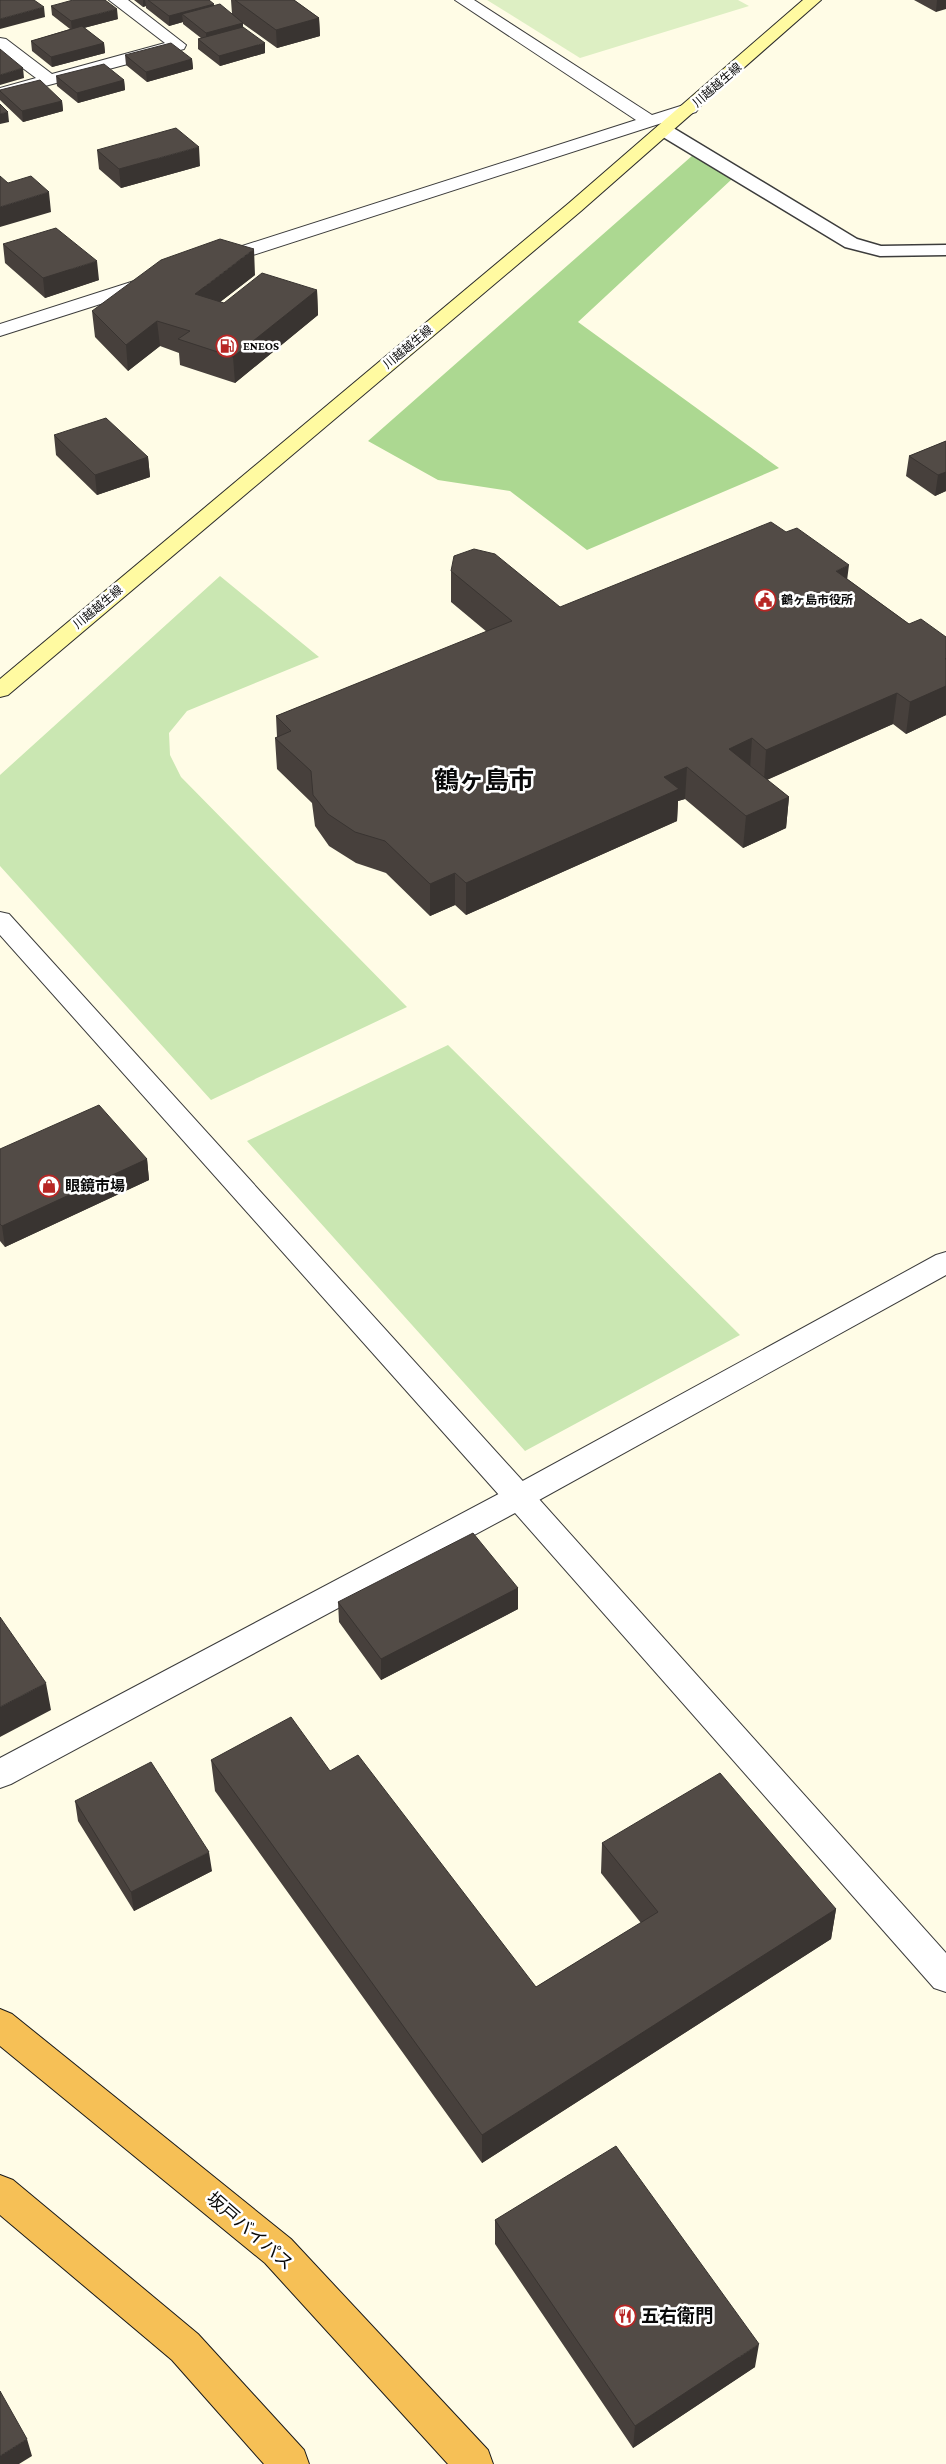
<svg xmlns="http://www.w3.org/2000/svg" width="946" height="2464" font-family="'Crimson Pro','Noto Sans JP',serif">
<style>
.green{fill:#cae7b2}
.forest{fill:#acd891}
.pitch{fill:#ddefc3}
.lines{fill:none;stroke-linecap:round;stroke-linejoin:round}
.service-casing{stroke:#3c3c3c;stroke-width:3}
.minor-casing{stroke:#3c3c3c;stroke-width:2}
.tertiary-casing{stroke:#3c3c3c;stroke-width:2}
.secondary-casing{stroke:#2b2b2b;stroke-width:2}
.trunk-casing{stroke:#1a1a1a;stroke-width:2}
.service{fill:#fff;fill-rule:evenodd}
.minor{fill:#fff;fill-rule:evenodd}
.tertiary{fill:#fff;fill-rule:evenodd}
.secondary{fill:#fffaa1;fill-rule:evenodd}
.trunk{fill:#f6c056;fill-rule:evenodd}
.wall{fill:#47403c}
.shaded-wall{fill:#393431}
.building{fill:#524b46;stroke:#393431}
.labels{text-anchor:middle;dominant-baseline:central;stroke-width:5;stroke-linejoin:round;paint-order:stroke}
.far-street-label{font-size:12px;fill:#090909;stroke:#fff}
.far-poi-label{font-size:12px;font-weight:bold;fill:#090909;stroke:#fff;text-anchor:start}
.poi-label{font-size:15px;font-weight:bold;fill:#090909;stroke:#fff;text-anchor:start}
.near-street-label{font-size:18px;fill:#090909;stroke:#fff}
.near-poi-label{font-size:18px;font-weight:bold;fill:#090909;stroke:#fff;text-anchor:start}
.town-label{font-size:25px;font-weight:bold;fill:#090909;stroke:#fff}
</style>
<rect width="100%" height="100%" fill="#fffce6"/>
<path class="green" d="M220,576L319,657L187,711L169,733L170,755L181,777L407,1007L211,1100L0,866V775Z
M448,1045L740,1335L525,1451L247,1141Z"/>
<path class="forest" d="M693,155L732,179L578,322L779,468L587,550L510,491L438,480L368,441Z"/>
<path class="pitch" d="M487,0H738L749,6L580,58Z"/>
<g class="lines">
<g class="service-casing">
<path id="service" d="M664,125L670,126L857,239L881,246L946,245V255L880,256L845,247L658,134L656,130L658,126Z"/>
</g>
<g class="minor-casing">
<path id="minor" d="M109,0H128L186,45L184,49L0,98V88L36,78L0,51V38L6,39L52,74L165,43Z
M455,0H474L652,115L690,103L696,104L699,108L696,112L225,264H211L209,260L211,256L636,120Z
M153,275L160,277L162,281L160,285L0,336V324Z
M946,1252V1275L530,1505L11,1784L0,1788V1758L508,1489L936,1255Z"/>
</g>
<g class="tertiary-casing">
<path id="tertiary" d="M0,912L9,914L530,1489L946,1953V1992L934,1988L508,1505L0,935Z"/>
</g>
<g class="secondary-casing">
<path id="secondary" d="M803,0H821L581,211L8,695L0,697V679L569,203Z"/>
</g>
<g class="trunk-casing">
<path id="trunk" d="M0,2009L12,2014L291,2239L488,2450L493,2464H448L265,2263L0,2046Z
M0,2175L13,2180L198,2334L304,2450L309,2464H264L172,2360L0,2215Z"/>
</g>
<use href="#service" class="service"/>
<use href="#minor" class="minor"/>
<use href="#tertiary" class="tertiary"/>
<use href="#secondary" class="secondary"/>
<use href="#trunk" class="trunk"/>
</g>
<path class="wall" d="M134,0H209L214,6L232,14L231,0H294L319,18L320,36L277,48L242,23L243,27L265,53L220,66L198,49V39L201,38L183,24V22L169,26L146,8V6L143,7Z
M914,0H946L936,12Z
M51,6L118,19L84,28L104,43L105,53L52,67L32,51L31,41L70,29L52,15Z
M125,55L192,59L193,69L147,82L126,65Z
M56,76L124,80L125,90L78,103L57,86Z
M0,90L62,101L63,111L23,122L0,100Z
M97,150L200,166L121,188L99,169Z
M3,244L99,280L45,298L5,263Z
M255,275L220,302L224,303L317,290L318,315L235,383L180,365L179,353L160,346L128,371L95,337L92,311Z
M54,435L148,457L150,477L97,495L56,455Z
M946,441V491L935,496L906,476L909,456Z
M451,571L560,607L847,579L909,624L946,637V715L906,734L893,724L767,780L789,797L786,828L743,848L685,799L678,801L677,821L466,915L455,905L430,916L386,873L356,863L329,846L315,826L312,803L277,769L275,738L277,737L276,716L487,632L451,602Z
M0,1149L147,1159L149,1180L5,1247L0,1241Z
M518,1588V1609L381,1680L339,1622L338,1602Z
M211,1760L330,1771L536,1987L641,1923L601,1873L602,1843L836,1909L831,1939L482,2163L215,1791Z
M75,1801L212,1871L134,1911L78,1821Z
M495,2220L755,2367L633,2448L495,2244Z"/>
<path class="shaded-wall" d="M143,0H145L146,6L143,7Z
M937,0H946V9L936,12Z
M214,4V14H182L183,22L169,26V16Z
M44,7L45,17L0,29V19Z
M117,9L118,19L72,31L71,21Z
M319,18L320,36L277,48L276,30Z
M243,23V33L206,43V33Z
M104,43L105,53L52,67L51,57Z
M265,43V53L220,66L219,56Z
M192,59L193,69L147,82L146,72Z
M23,68L24,78L0,85V75Z
M124,80L125,90L78,103L77,93Z
M62,101L63,111L23,122L22,111Z
M8,112L9,122L0,124V114Z
M199,147L200,166L121,188L119,169Z
M49,192L51,212L0,227V207Z
M254,249L255,275L197,320L195,294Z
M97,261L99,280L45,298L43,278Z
M317,290L318,315L235,383L233,357Z
M157,321L160,346L128,371L126,345Z
M148,457L150,477L97,495L95,475Z
M946,472V491L935,496L938,475Z
M849,565L845,596L836,571Z
M946,658V715L906,734L910,702Z
M897,693L893,724L764,781L766,750Z
M752,738L750,770L729,749Z
M687,767L685,799L678,801L677,821L466,915V883L664,777Z
M789,797L786,828L743,848L746,816Z
M455,873V905L430,916V884Z
M147,1159L149,1180L5,1247L2,1226Z
M518,1588V1609L381,1680V1659Z
M46,1683L51,1710L0,1737V1707Z
M209,1852L212,1871L134,1911L131,1892Z
M836,1909L831,1939L482,2163V2135Z
M759,2344L755,2367L633,2448L635,2426Z
M27,2439L32,2456L19,2464H0V2456Z"/>
<path class="building" d="M0,0H34L44,7L0,19Z
M73,0H105L117,9L71,21L51,6Z
M148,0H209L214,4L169,16Z
M235,0H294L319,18L276,30Z
M220,4L243,23L206,33L182,14Z
M82,26L104,43L51,57L31,41Z
M243,27L265,43L219,56L198,39Z
M171,43L192,59L146,72L125,55Z
M0,49L23,68L0,75Z
M104,64L124,80L77,93L56,76Z
M40,80L62,101L22,111L0,91V90Z
M0,104L8,112L0,114Z
M176,128L199,147L119,169L97,150Z
M0,176L8,183L31,176L49,192L0,207Z
M56,228L97,261L43,278L3,244Z
M220,239L254,249L195,294L224,303L262,273L317,290L233,357L178,339L190,331L157,321L126,345L92,311L161,260Z
M106,418L148,457L95,475L54,435Z
M946,441V472L938,475L909,456Z
M771,522L786,532L797,528L849,565L836,571L909,624L921,619L946,637V658L945,659H946V686L910,702L897,693L766,750L752,738L729,749L789,797L746,816L687,767L664,777L679,789L466,883L455,873L430,884L385,841L355,832L328,814L313,795L311,771L275,738L291,731L276,716L512,621L451,571L454,556L474,549L495,554L560,607Z
M99,1105L147,1159L2,1226L0,1224V1149Z
M473,1533L518,1588L381,1659L338,1602Z
M0,1617L46,1683L0,1707Z
M291,1717L330,1771L358,1755L536,1987L658,1912L602,1843L720,1773L836,1909L482,2135L211,1760Z
M151,1762L209,1852L131,1892L75,1801Z
M616,2146L759,2344L635,2426L495,2220Z
M0,2391L27,2439L0,2456Z"/>
<defs>
<g id="fuel-ring" transform="scale(1.125)"><circle r="9.5" fill="#fff" stroke="#b72624" stroke-width="1.5"/><path d="M-5.5-6h7V0h2V4h1.3V-2.5L3-4.5l.8-.8L6-3V5H2.5V1h-1V6h-7ZM-4.2-4.7v3.2H.2V-4.7Z" fill="#b72624"/></g>
<g id="civic-ring" transform="scale(1.125)"><circle r="9.5" fill="#fff" stroke="#b72624" stroke-width="1.5"/><path d="M-.6-6.5H3V-4.5H.6V-3L4-1V1h2V6H-6V1h2V-1L-.6-3ZM-1.2 2.5V6h2.4V2.5Z" fill="#b72624"/></g>
<g id="shop-ring" transform="scale(1.125)"><circle r="9.5" fill="#fff" stroke="#b72624" stroke-width="1.5"/><path d="M-5-2.5h2.3a2.7 3.5 0 0 1 5.4 0H5L5.5 6h-11ZM-1.5-2.5h3a1.5 2.3 0 0 0-3 0Z" fill="#b72624"/></g>
<g id="restaurant-ring" transform="scale(1.125)"><circle r="9.5" fill="#fff" stroke="#b72624" stroke-width="1.5"/><path d="M-5-6h1v4h1v-4h1v4h1v-4h1v5L-1.5 .5V6h-2V.5L-5-1ZM5-6V6H3V1.5H1.5Q1.5-4 5-6Z" fill="#b72624"/></g>
</defs>
<g fill-rule="evenodd">
<use href="#fuel-ring" x="227" y="346"/>
<use href="#civic-ring" x="765" y="600"/>
<use href="#shop-ring" x="49" y="1186"/>
<use href="#restaurant-ring" x="625" y="2316"/>
</g>
<g class="labels">
<g class="far-street-label">
<text transform="translate(717 85) rotate(-41)">川越越生線</text>
<text transform="translate(408 347) rotate(-40)">川越越生線</text>
<text transform="translate(98 607) rotate(-40)">川越越生線</text>
</g>
<g class="far-poi-label">
<text x="243" y="346">ENEOS</text>
<text x="781" y="600">鶴ヶ島市役所</text>
</g>
<g class="poi-label">
<text x="65" y="1186">眼鏡市場</text>
</g>
<g class="near-street-label">
<text transform="translate(250 2231) rotate(41)">坂戸バイパス</text>
</g>
<g class="near-poi-label">
<text x="641" y="2316">五右衛門</text>
</g>
<g class="town-label">
<text x="484" y="780">鶴ヶ島市</text>
</g>
</g>
</svg>
